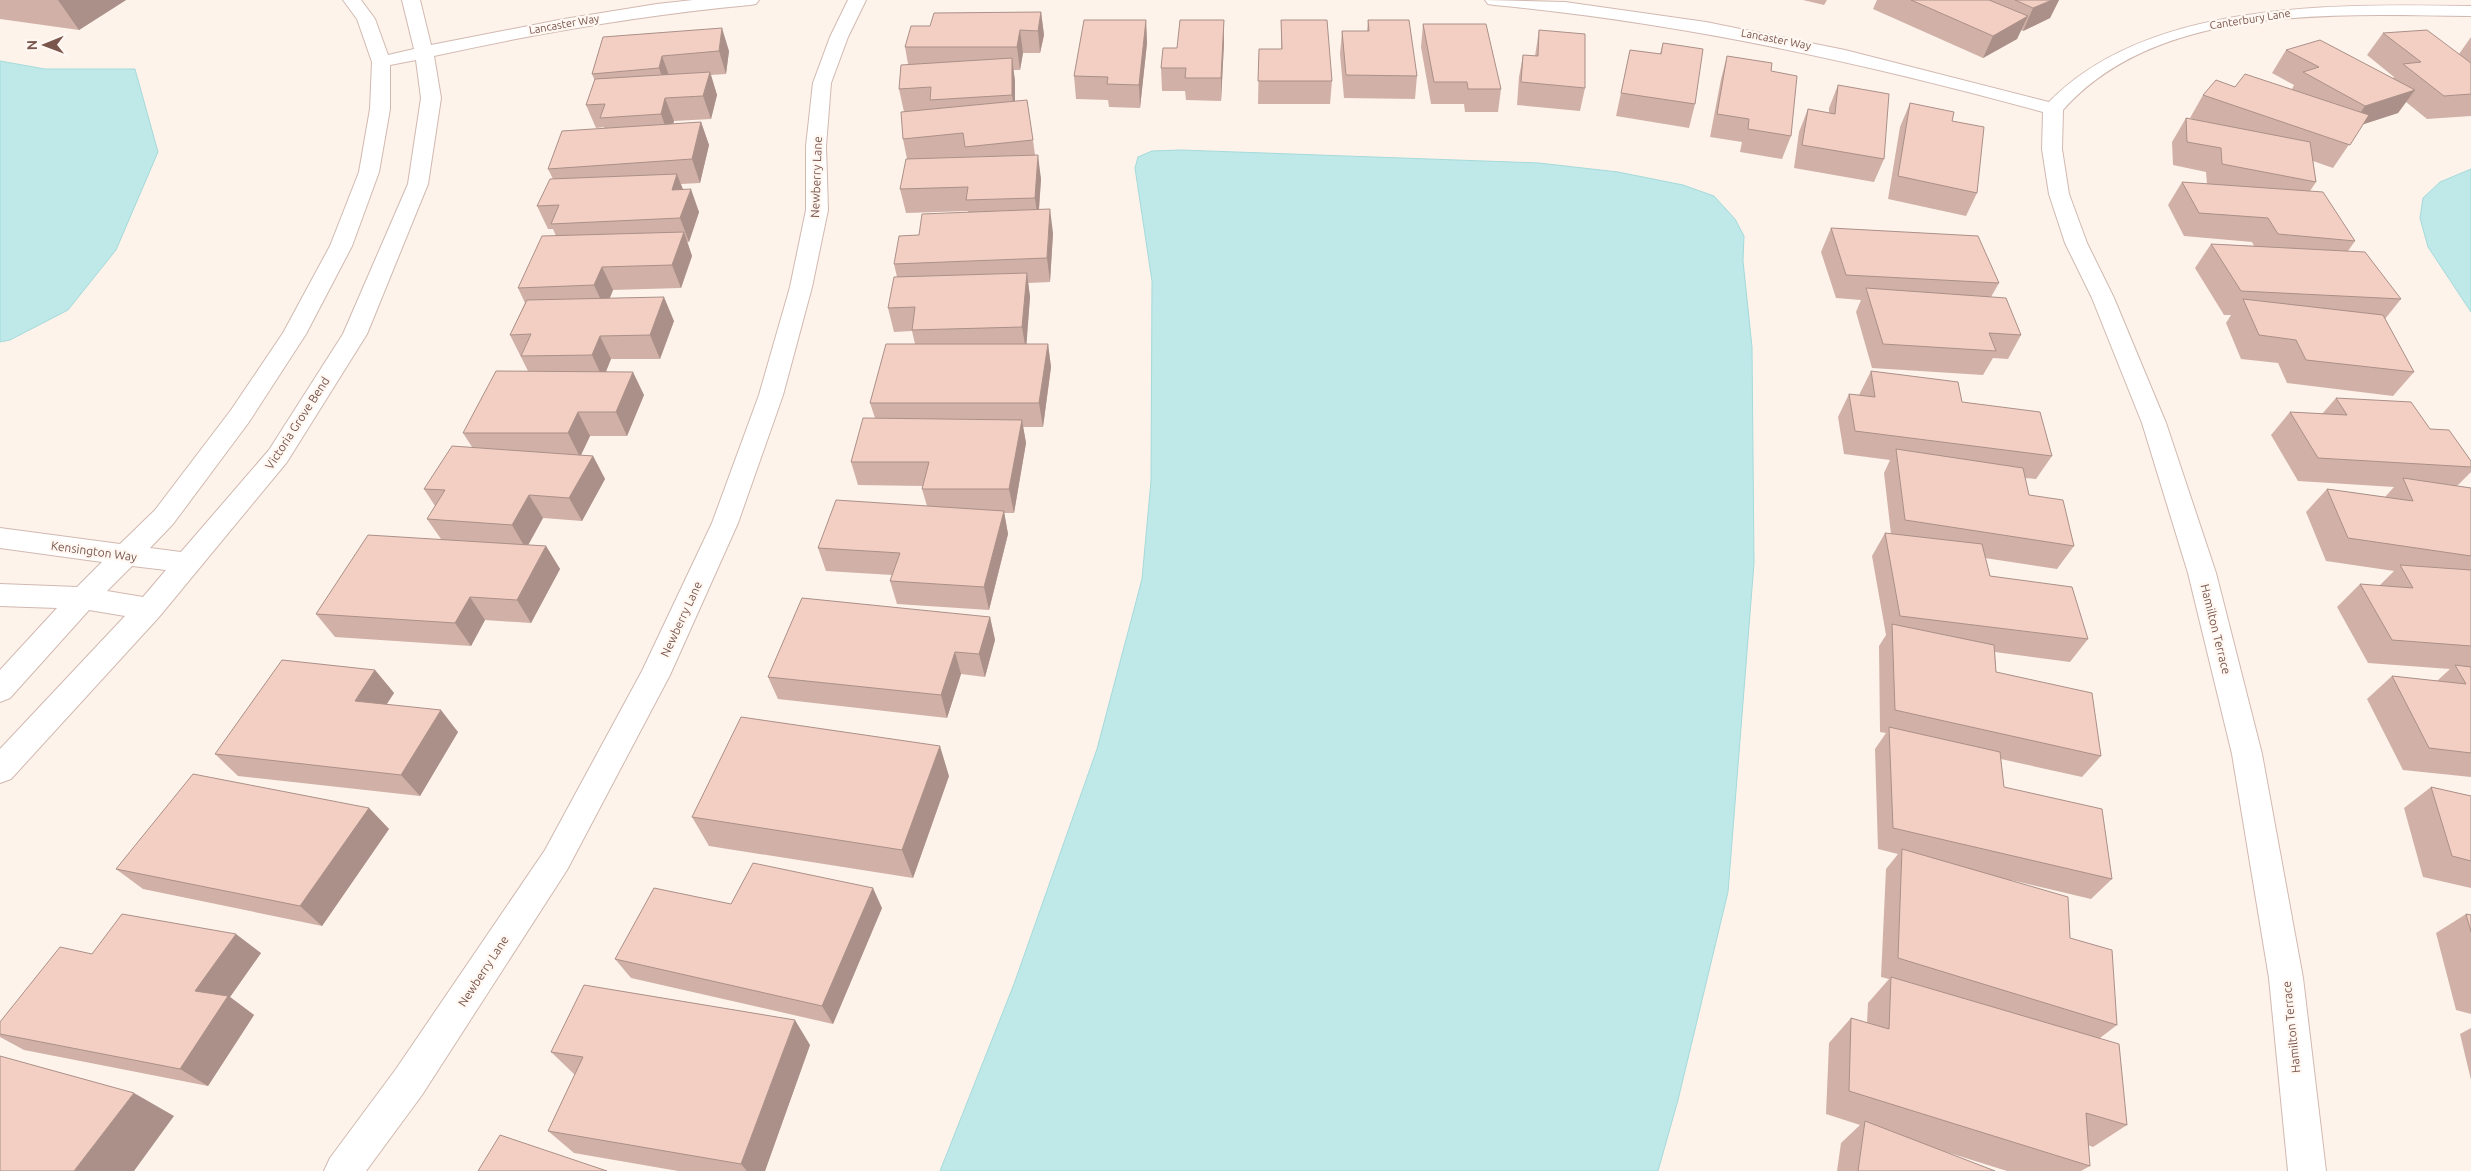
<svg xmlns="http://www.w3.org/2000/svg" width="2471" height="1171" font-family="Ubuntu,sans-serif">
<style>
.water{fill:#bfe8e8;stroke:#a5dada}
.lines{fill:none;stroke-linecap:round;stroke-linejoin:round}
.minor-casing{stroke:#d1b9b0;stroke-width:2}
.minor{fill:#fff;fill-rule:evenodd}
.wall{fill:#d1b1a7}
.shaded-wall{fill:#aa9088}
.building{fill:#f3cec2;stroke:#aa9088}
.labels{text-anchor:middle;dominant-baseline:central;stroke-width:4.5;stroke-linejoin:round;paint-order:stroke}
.far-street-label{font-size:11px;fill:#7a564d;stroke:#fff8f2}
.street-label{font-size:12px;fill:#7a564d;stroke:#fff8f2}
</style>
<rect width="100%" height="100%" fill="#fdf3eb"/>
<path class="water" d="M0,61L45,69H135L158,152L116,250L68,310L10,340L0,342Z
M1181,150L1539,163L1618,172L1683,185L1714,196L1735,219L1744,236L1743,261L1752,347L1754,563L1728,892L1678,1100L1658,1171H940L1014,984L1097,749L1142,579L1151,481L1152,281L1135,168L1138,157L1152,151Z
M2471,169V312L2428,247L2420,218L2423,198L2440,182Z"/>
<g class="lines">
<g class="minor-casing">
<path id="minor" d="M343,0H361L375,19L388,55L414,49L402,0H420L431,45L564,19L657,4L693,0H759L756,4L750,5C643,15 538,33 434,56L441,98L428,184L367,334L287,462L159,617L11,779L0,783V749L125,616L89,610L10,698L0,702V670L57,608L0,606V584L77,587L102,562L0,548V528L120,544L155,510L231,410L283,333L330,246L359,172L370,109L372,62L357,19ZM416,60L421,98L408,184L343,334L269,450L181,552L150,548L173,524L249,422L306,334L352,246L379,172L390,109V65ZM132,566L166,570L143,597L107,591Z
M848,0H866L848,37L831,83L826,146L828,210L812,287L783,395L738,523L670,675L567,870L422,1095L366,1171H324L330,1158L396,1069L545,850L642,671L712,523L759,395L790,287L806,210V146L813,83L830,37Z
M1485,0L1565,2L1706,22L1845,50L2049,102C2148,0 2336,4 2471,6V16C2339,15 2159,2 2063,110L2062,149L2069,194L2087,243L2114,298L2166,423L2216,573L2262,754L2303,978L2326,1171H2288L2269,978L2232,754L2188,573L2142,423L2092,298L2065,243L2049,194L2042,149L2043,112C1861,62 1682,23 1494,5L1488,4Z"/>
</g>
<use href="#minor" class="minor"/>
</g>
<path class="wall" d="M0,0H126L79,30L0,19Z
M1803,0H1827L1824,5Z
M1877,0H2059L2050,18L2023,31L2021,30L2017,39L1983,58L1873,9Z
M1041,12L1044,35L1040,53H1023L1020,70H1013L1015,81V101L1033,140L1035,155L1041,179L1039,210L1053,233L1050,282L1028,283L1030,297L1026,344H1048L1051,367L1043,427H1023L1026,443L1014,513H1004L1008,534L989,610L897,604L890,581L892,575L826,571L818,548L927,506L922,489L923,486L858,485L851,462L875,418L870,403L915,344L912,331L894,332L888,308L897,277L894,264L919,235L968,212V211L906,213L900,189L907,159L903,139L904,112L899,89L908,64L905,47L930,26Z
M1146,20L1147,43L1140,108L1109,107L1108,100L1076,99L1074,76Z
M1224,20V43L1221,101L1186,100L1185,91H1162L1161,68L1177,48Z
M1281,20L1332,81L1330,104H1258L1259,49H1281Z
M1368,20L1417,76L1415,99L1344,98L1340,54L1342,31H1367Z
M1423,24L1501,89L1498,112H1465L1464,104H1431L1421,47Z
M1539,30L1585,88L1580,111L1517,105L1519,77L1523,55L1535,56Z
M2383,33L2459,54L2471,37V116L2427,119L2406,102L2398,113L2363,124L2333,168L2313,161L2316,182L2310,191L2355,241L2348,251L2401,299L2385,319L2414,372L2393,396L2287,383L2278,363L2241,359L2226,323L2231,315H2224L2195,268L2211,244L2254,246L2252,242L2184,236L2168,205L2182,182L2207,184L2206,172L2173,165L2172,142L2186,118L2195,120L2190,118L2203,95L2235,87L2292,89L2294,85L2272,73L2286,50L2393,78L2394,77L2367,55Z
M603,37L729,51L726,74L711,75L717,95L711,119L674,121L673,124L701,122L709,145L700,183L681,184L683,189L699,212L689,242H687L692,256L681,288L613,290L610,298L674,321L660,359H611L606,371L644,395L627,436H590L581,455L593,456L605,479L582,521L543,518L528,545L546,546L560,569L531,623L485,620L471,646L335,637L316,614L441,539L427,519L435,506L424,489L472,447L463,433L528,371L510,335L525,303L518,288L556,236L553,229H548L537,206L553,179L548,169L604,128V127L596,128L586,105L595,81L592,74Z
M1663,43L1695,104L1689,128L1616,116L1630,50L1660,54Z
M1727,56L1771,71L1791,136L1782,159L1740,152L1742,142L1710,137L1721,79Z
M1838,85L1884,159L1874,182L1794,168L1799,132L1808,109L1829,113V108Z
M1910,103L1952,121L1977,193L1966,216L1888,199L1900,127Z
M1831,228L1999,283L1991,297L2021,335L2008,359L1993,358L1983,375L1872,368L1856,312L1861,300L1836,298L1821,252Z
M1871,371L1962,402L2052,456L2036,479L2025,478L2029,495L2074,546L2057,569L1985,558L1990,576L2088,639L2070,662L1995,652L1996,672L2101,756L2082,777L2001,759L2004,787L2112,879L2091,899L2011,880L2070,938L2117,1025L2100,1038L2127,1125L2093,1147L2088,1145L2090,1166L2081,1171H2007L1940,1150L1995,1171H1837L1841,1143L1860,1125L1826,1114L1829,1043L1851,1018L1867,1023L1868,1003L1889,979L1881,977L1886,869L1898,854L1878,849L1875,749L1886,733L1880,732L1879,646L1886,635L1872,556L1885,533L1891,534L1884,473L1890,460L1844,454L1838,417L1849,394L1859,395Z
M2336,398L2430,429L2471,461V472L2457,486L2471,488V777L2403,770L2367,699L2392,676L2437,681L2450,669L2368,663L2337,607L2360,584L2379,586L2394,571L2326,561L2306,512L2327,489L2385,497L2394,487L2298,481L2271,435L2290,412L2322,414Z
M990,617L995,640L985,677L961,674L947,718L778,699L768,677Z
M375,670L394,693L387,704L458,732L420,796L238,776L215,754Z
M949,776L913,878L709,846L692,817Z
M2431,787L2471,796V888L2423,877L2404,808Z
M369,808L389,829L322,926L143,889L116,869Z
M731,904L882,908L833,1024L631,978L615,959Z
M2466,914L2471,915V1014L2456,1010L2436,933Z
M261,953L230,997L254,1015L208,1086L24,1050L0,1037V1022L92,954Z
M2471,1028V1080L2460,1034Z
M810,1045L765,1171H678L574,1153L548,1131L575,1075L551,1052Z"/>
<path class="shaded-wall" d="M58,0H126L79,30Z
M2052,0H2059L2050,18L2023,31L2033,8Z
M1041,12L1044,35L1040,53L1038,31Z
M2028,16L2017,39L1983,58L1993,36Z
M1146,20L1147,43L1140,108L1139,85Z
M1224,20V43L1221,101V78Z
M722,28L729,51L726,74L719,51Z
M1020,30L1023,53L1020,70L1017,47Z
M662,56L670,78L667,91L659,68Z
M1012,58L1015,81V118L1012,95Z
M710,72L717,95L711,119L703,96Z
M2415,90L2398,113L2349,129L2365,106Z
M665,98L674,121L669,137L661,114Z
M701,122L709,145L700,183L692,159Z
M1038,155L1041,179L1038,221L1035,198Z
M677,174L686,198L672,190Z
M691,189L699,212L689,242L680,218Z
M1050,209L1053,233L1050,282L1047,258Z
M684,232L692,256L681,288L672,265Z
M602,267L613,290L605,309L594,285Z
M1027,273L1030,297L1026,351L1022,327Z
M664,297L674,321L660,359L650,335Z
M600,336L611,359L603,379L592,355Z
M1048,344L1051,367L1043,427L1039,403Z
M633,372L644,395L627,436L616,412Z
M578,412L590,436L580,457L568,433Z
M1022,420L1026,443L1014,513L1009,489Z
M593,456L605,479L582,521L569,498Z
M529,495L543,518L526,549L512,525Z
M1004,511L1008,534L989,610L984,587Z
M546,546L560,569L531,623L517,600Z
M470,597L485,620L471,646L455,623Z
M990,617L995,640L985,677L979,654Z
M955,652L961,674L947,718L941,695Z
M375,670L394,693L374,723L355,701Z
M441,710L458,732L420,796L401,775Z
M940,746L949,776L913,878L902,850Z
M369,808L389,829L322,926L300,906Z
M873,888L882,908L833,1024L822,1006Z
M236,934L261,953L230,997L254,1015L208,1086L180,1069L195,991Z
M795,1020L810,1045L765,1171H747L741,1164Z
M134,1093L174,1116L134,1171H74Z"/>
<path class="building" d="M1911,0H1989L2028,16L1993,36Z
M2015,0H2052L2033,8Z
M1041,12L1038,31L1020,30L1017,47H905L911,26H930L934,13Z
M1084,20H1146L1139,85L1107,84L1108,77L1074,76Z
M1180,20H1224L1221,78H1185L1186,68H1161L1163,48H1177Z
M1281,20H1327L1332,81H1258L1259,49H1282Z
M1368,20H1409L1417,76L1346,75L1342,31H1369Z
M1423,24H1486L1501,89H1468L1467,82H1434Z
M722,28L719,51L662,56L659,68L592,74L603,37Z
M1539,30L1585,34V88L1521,82L1523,55L1538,56Z
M2427,30L2471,63V94L2444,96L2403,64L2421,62L2383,33Z
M2320,40L2415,90L2365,106L2303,72L2319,67L2286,50Z
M1663,43L1703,49L1695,104L1621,93L1630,50L1661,54Z
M1727,56L1772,63L1771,71L1797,76L1791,136L1748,129L1749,119L1717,114Z
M1012,58V95L930,100L931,87L899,89L901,65Z
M710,72L703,96L665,98L661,114L600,118L605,104L586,105L595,79Z
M2245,74L2369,115L2350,145L2203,95L2216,80L2235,87Z
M1838,85L1889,94L1884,159L1802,145L1808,109L1835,114Z
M1027,100L1033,140L965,147L963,133L903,139L901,112Z
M1910,103L1954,112L1952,121L1984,127L1977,193L1898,176Z
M2186,118L2310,142L2316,182L2222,164L2221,148L2187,142Z
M701,122L692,159L548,169L562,131Z
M1038,155L1035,198L966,200L968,187L900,189L906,159Z
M677,174L672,190L691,189L680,218L551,224L559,205L537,206L550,179Z
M2182,182L2323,192L2355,241L2278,234L2268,218L2199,213Z
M1050,209L1047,258L894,264L899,236L919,235L922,214Z
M1831,228L1978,236L1999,283L1846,275Z
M684,232L672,265L602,267L594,285L518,288L542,236Z
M2211,244L2365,252L2401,299L2241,291Z
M1027,273L1022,327L912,330L915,307L888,308L894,277Z
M1866,288L2006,298L2021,335L1989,333L1996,351L1883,344Z
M664,297L650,335L600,336L592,355L521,356L531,334L510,335L527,300Z
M2243,299L2383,315L2414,372L2306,360L2296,340L2259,335Z
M886,344H1048L1039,403H870Z
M496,371L633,372L616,412H578L568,433H463Z
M1871,371L1958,382L1962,402L2040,412L2052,456L1855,431L1849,394L1875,397Z
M2336,398L2411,402L2430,429L2449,430L2471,461V467L2318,458L2290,412L2347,415Z
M863,418L1022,420L1009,489H922L929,462H851Z
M452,446L593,456L569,498L529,495L512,525L427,519L445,490L424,489Z
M1896,449L2023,468L2029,495L2063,500L2074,546L1905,520Z
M2403,478L2471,488V556L2348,538L2327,489L2413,501Z
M836,500L1004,511L984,587L890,581L900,553L818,548Z
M1885,533L1982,544L1990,576L2072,587L2088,639L1900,616Z
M368,535L546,546L517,600L470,597L455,623L316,614Z
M2400,565L2471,570V646L2392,640L2360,584L2413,588Z
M802,598L990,617L979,654L955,652L941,695L768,677Z
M1892,624L1994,645L1996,672L2092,693L2101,756L1895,710Z
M282,660L375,670L355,701L441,710L401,775L215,754Z
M2455,665L2471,667V753L2429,748L2392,676L2466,684Z
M741,717L940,746L902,850L692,817Z
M1889,727L2000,752L2004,787L2102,809L2112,879L1893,828Z
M193,774L369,808L300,906L116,869Z
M2431,787L2471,796V861L2452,856Z
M1902,849L2068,897L2070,938L2112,950L2117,1025L1898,958Z
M753,863L873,888L822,1006L615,959L654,888L731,904Z
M122,914L236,934L195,991L228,996L180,1069L0,1034V1022L60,947L92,954Z
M2466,914L2471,915V932Z
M1891,977L2119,1044L2127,1125L2086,1113L2090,1166L1849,1091L1851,1018L1889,1029Z
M584,985L795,1020L741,1164L548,1131L583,1057L551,1052Z
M0,1056L134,1093L74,1171H0Z
M1865,1121L1995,1171H1858Z
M500,1135L607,1171H478Z"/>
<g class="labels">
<g class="far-street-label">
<text transform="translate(2250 19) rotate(-9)">Canterbury Lane</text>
<text transform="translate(564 24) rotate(-10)">Lancaster Way</text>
<text transform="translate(1776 39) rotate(11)">Lancaster Way</text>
</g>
<g class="street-label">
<text transform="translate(816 177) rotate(-88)">Newberry Lane</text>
<text transform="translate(297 423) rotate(-57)">Victoria Grove Bend</text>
<text transform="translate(94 551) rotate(8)">Kensington Way</text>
<text transform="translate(681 619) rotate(-65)">Newberry Lane</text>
<text transform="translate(2216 629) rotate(76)">Hamilton Terrace</text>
<text transform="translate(483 971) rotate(-57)">Newberry Lane</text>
<text transform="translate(2291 1027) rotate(-96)">Hamilton Terrace</text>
</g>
</g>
<g transform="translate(45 45) rotate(269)" stroke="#fff8f2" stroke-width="4" paint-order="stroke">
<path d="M0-4L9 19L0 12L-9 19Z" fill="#7a564d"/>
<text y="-8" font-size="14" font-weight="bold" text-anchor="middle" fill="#7a564d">N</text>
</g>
</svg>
